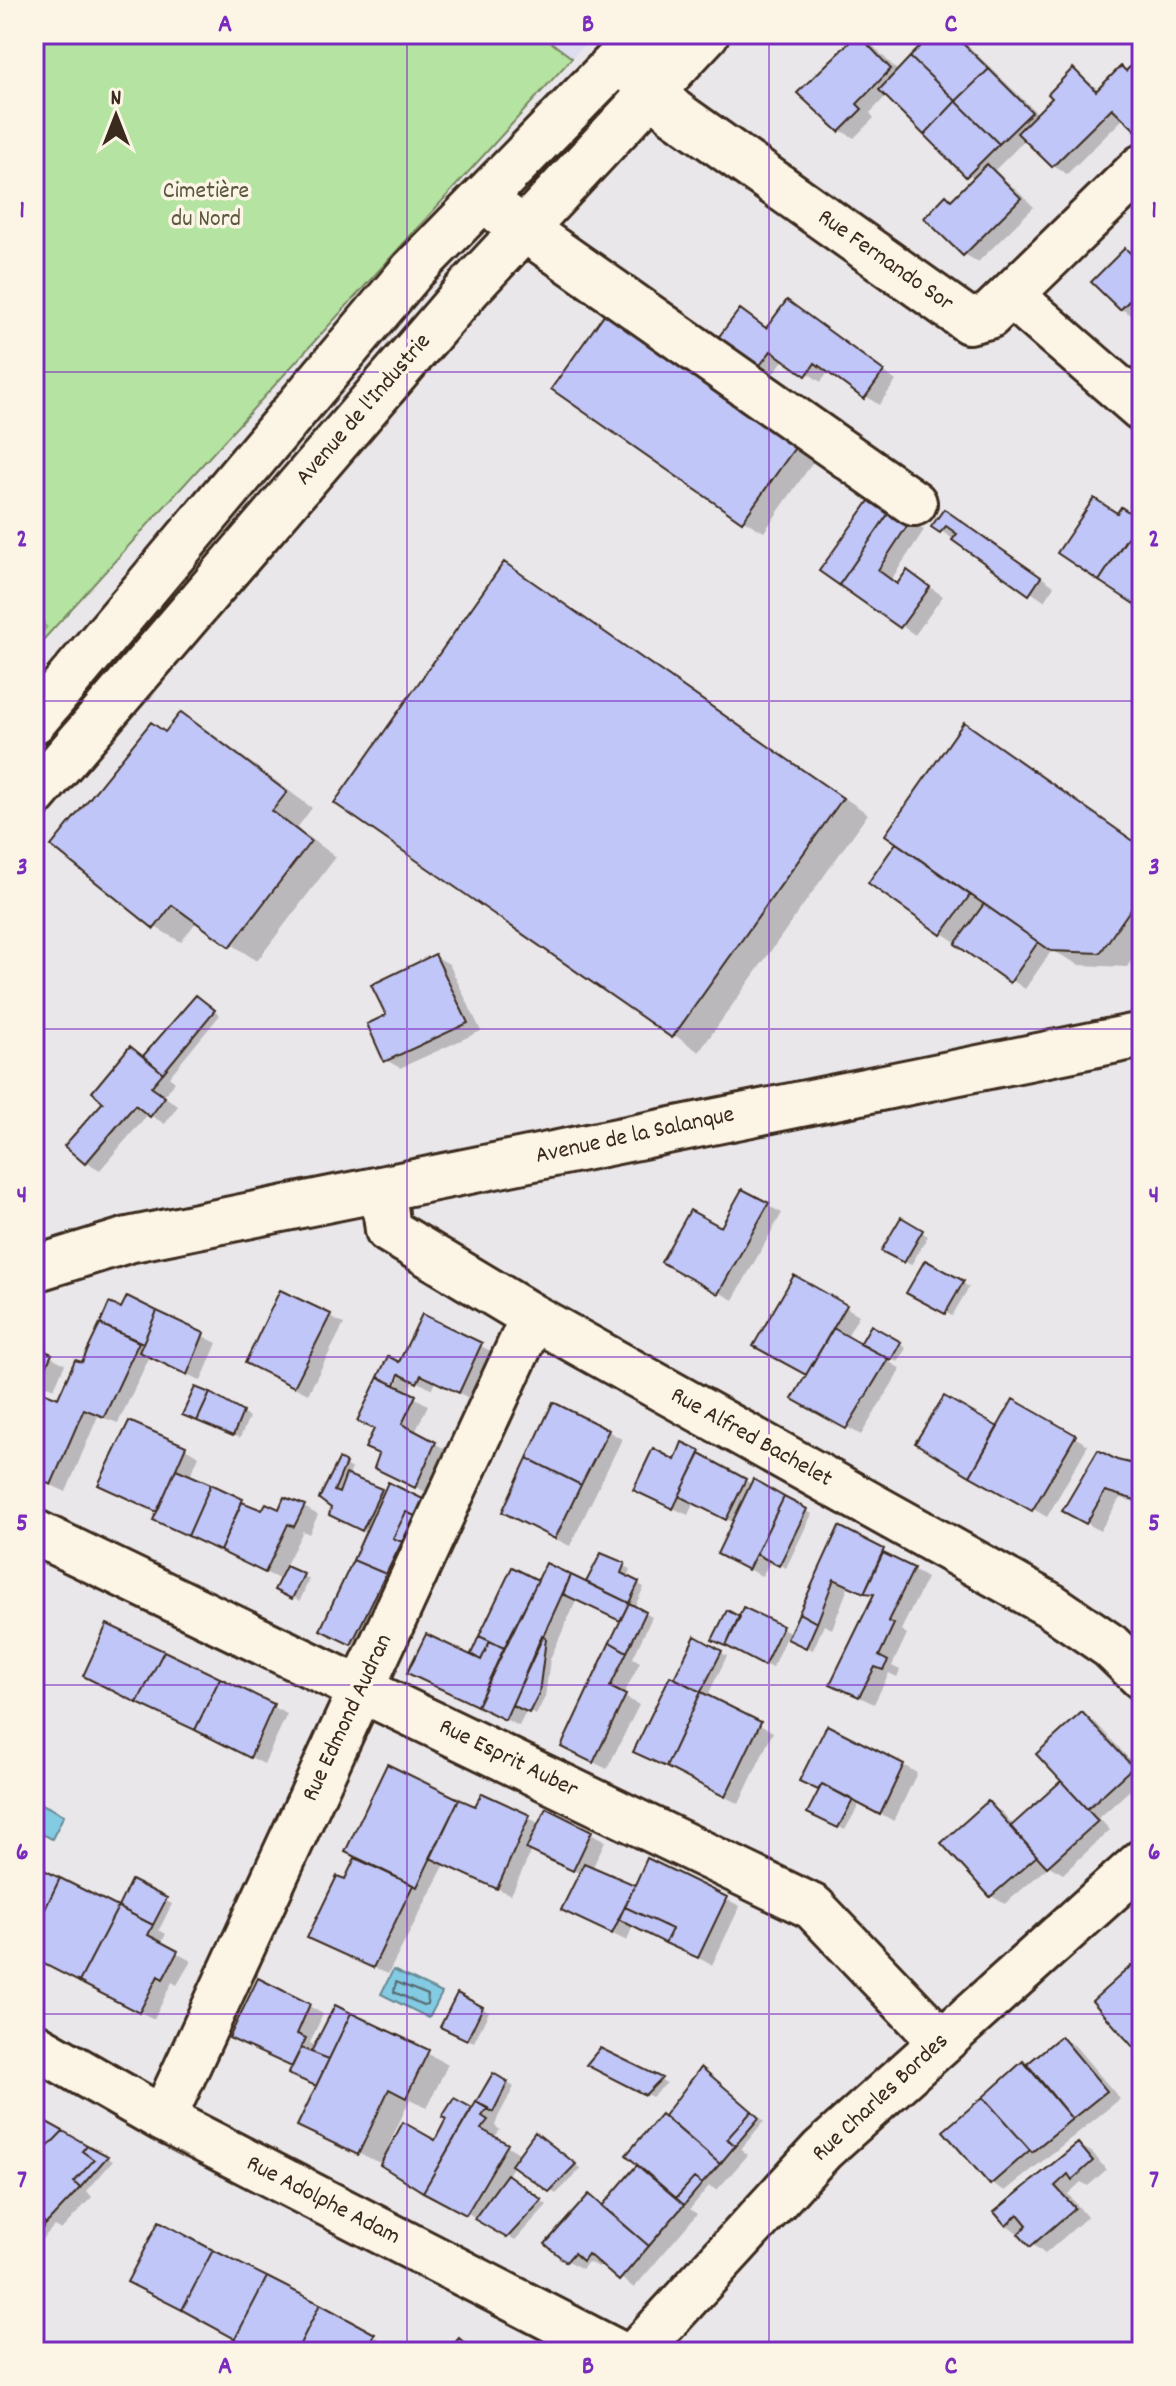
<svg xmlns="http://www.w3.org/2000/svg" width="1176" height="2386" font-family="Dekko,sans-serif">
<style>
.built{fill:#deddef}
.green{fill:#b5e3a2;stroke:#788660;stroke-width:2}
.water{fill:#83cae3;stroke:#668a94;stroke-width:2}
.shadow{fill:#0003;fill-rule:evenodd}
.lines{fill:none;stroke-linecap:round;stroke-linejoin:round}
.shore{stroke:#586a6d;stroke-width:2}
.building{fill:#c1c6f8;stroke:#3b2a1e;stroke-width:2}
.minor-casing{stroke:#3b2a1e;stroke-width:50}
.minor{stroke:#fcf5e5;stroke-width:44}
.grid{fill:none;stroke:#7b2cbf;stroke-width:2;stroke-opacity:0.55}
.labels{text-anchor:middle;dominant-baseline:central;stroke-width:7;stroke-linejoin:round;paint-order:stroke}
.park-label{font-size:24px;fill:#5a583f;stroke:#fcf5e5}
.street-label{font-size:24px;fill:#3b2a1e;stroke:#fcf5e5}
.neatline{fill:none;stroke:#7b2cbf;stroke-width:3}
.grid-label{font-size:26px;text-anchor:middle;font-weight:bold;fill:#7b2cbf}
</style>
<rect width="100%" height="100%" fill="#eae7eb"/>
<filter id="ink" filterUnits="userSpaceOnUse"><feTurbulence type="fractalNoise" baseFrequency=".0125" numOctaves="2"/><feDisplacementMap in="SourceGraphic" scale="16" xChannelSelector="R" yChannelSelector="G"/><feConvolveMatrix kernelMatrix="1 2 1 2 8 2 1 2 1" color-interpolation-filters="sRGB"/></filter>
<g filter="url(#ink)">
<path class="built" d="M540,34H595L572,58Z"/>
<path class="green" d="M34,34H540L572,58L34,650Z"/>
<path class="water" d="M34,1800L64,1815L52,1839L34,1830Z
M393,1970L442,1993L429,2018L381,1994Z"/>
<path class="shadow" d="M918,34L957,35L1039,115L1074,70L1099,90L1127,72L1142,57V131L1125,117L1067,174L1053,166L1026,139L995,170L1034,207L978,262L964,254L952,201L974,179L887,95L870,113L874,118L854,138L840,130L858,37L872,45L899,72L929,42Z
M1125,250L1142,260V321L1121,309Z
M801,310L896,381L879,405L829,371L821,382L785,358L773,374L759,366L767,329Z
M608,311L818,455L764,532L743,520Z
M1122,510L1142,522V607L1060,553Z
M908,518L924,530L891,580L899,585L921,581L943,596L915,635L822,571Z
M959,519L1054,586L1044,601L934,526Z
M505,565L868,814L699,1052L337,802Z
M34,615L48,627L34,643Z
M182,715L207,730L312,808L297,828L336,857L257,961L197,921L181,942L155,927L167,733Z
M964,725L1142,847V944L1127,967L1079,965L1052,950L1025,989L942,933L904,850Z
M435,956L449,964L481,1031L400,1068L386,1060L389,1016Z
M203,1001L220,1015L169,1077L175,1082L164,1096L178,1106L165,1124L148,1114L100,1170L86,1162L106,1101L130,1048L145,1057Z
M743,1192L782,1213L733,1300L663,1261L721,1230Z
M902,1220L928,1236L911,1265L884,1250Z
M926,1262L969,1287L952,1316L909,1292Z
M795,1278L859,1315L846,1338L861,1346L872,1328L906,1348L898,1362L888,1357L886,1360L901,1369L861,1435L795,1398L808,1375Z
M281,1293L344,1324L308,1394L262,1371Z
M128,1299L217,1343L201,1381L150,1356L118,1423L98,1416L66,1492L34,1477V1399L59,1401L83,1364L110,1306L122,1311Z
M423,1317L495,1353L473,1400L435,1381L432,1389L413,1380L408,1394L428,1405L415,1433L449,1451L430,1494L390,1475L376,1429L359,1420L389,1359L400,1365ZM400,1370L402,1371L393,1395L389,1394Z
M34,1348L65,1364L54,1389L34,1380Z
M196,1390L249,1417L240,1438L191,1417Z
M1014,1402L1088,1445L1047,1517L918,1442L999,1430Z
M608,1431L622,1439L570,1546L518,1520Z
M683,1444L753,1485L754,1482L812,1514L786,1568L771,1560L762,1576L733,1562L734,1523L694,1502L688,1515L649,1497L676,1463Z
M185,1448L199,1456L190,1477L248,1506L263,1513L304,1507L318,1515L309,1534L303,1531L285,1567L309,1579L300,1601L277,1589L281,1580L162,1523L159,1512L114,1492Z
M1142,1454V1504L1120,1498L1100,1531L1065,1510L1116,1462L1140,1467Z
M339,1462L352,1469L348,1477L385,1493L422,1501L436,1509L366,1651L337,1637L367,1532L332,1514L333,1508L327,1505Z
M840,1529L927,1578L901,1630L907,1634L892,1666L900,1670L897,1677L889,1673L874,1704L847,1691L876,1596L849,1585L832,1629L824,1625L813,1650L786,1637L772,1668L721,1643L744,1610L792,1633Z
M602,1556L630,1569L627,1578L644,1587L634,1608L652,1617L633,1658L640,1662L623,1696L639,1705L607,1769L577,1754L623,1620L577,1599L550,1659L545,1697L536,1715L527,1710L519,1726L424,1680L482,1662L547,1565L587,1585Z
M108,1626L287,1714L264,1764L100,1683Z
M696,1638L727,1656L707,1697L773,1732L739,1804L649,1759L685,1682Z
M1082,1715L1096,1723L1142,1773V1779L1099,1818L1110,1830L1063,1874L1049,1866L1005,1904L991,1896L988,1804L1002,1812L1014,1826L1063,1781Z
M903,1765L917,1773L894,1821L860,1803L845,1830L816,1816L821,1790L802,1780Z
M483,1796L541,1824L591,1833L605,1841L592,1869L636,1888L648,1860L740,1906L712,1965L633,1925L627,1941L577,1917L581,1874L532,1850L511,1895L445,1864L388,1974L324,1945L357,1857L476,1809Z
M34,1867L130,1915L131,1883L172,1904L159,1930L166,1934L161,1944L191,1961L177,1985L172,1982L154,2019L34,1959Z
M458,1996L489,2012L474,2042L449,2030Z
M309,2006L323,2014L310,2043L316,2046L336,2008L448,2064L427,2108L410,2099L388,2147L436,2142L455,2101L473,2111L494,2075L514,2087L498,2117L495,2126L500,2130L494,2138L521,2154L542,2138L581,2169L556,2194L514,2165L507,2177L547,2205L515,2240L380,2163L300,2125L318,2086L297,2076L293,2067L245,2045Z
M1061,2038L1075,2046L1120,2099L1005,2191L991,2183L946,2132L1024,2064L1028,2066Z
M601,2050L667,2083L652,2097L589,2065Z
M702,2070L764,2121L741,2149L748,2155L717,2190L709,2186L690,2209L697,2214L634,2288L601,2263L598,2267L588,2262L582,2269L568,2261L548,2244L589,2196L605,2206L640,2164L665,2118Z
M34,2118L113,2161L87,2191L92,2197L61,2230L54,2226L36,2246Z
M1079,2145L1093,2153L1106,2170L1088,2186L1081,2182L1068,2194L1087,2217L1045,2254L1007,2225Z
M374,2336L388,2344L384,2352H263Z"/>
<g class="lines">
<path class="shore" d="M396,1982L428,1995L427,2004L423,2005L394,1992Z"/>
</g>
<path class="building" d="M858,34L891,69L857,104L862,109L839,132L797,93Z
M933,34H953L989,69L956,101L910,57Z
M1120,34H1142V48L1138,51Z
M1142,54V122L1135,130L1112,108L1052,167L1017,133L1052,98L1048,94L1073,68L1096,91L1121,66L1126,71Z
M910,57L956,101L924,135L879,90Z
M989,69L1032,112L999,144L956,101Z
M956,101L999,144L966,177L924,135Z
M987,164L1021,198L963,256L924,218L946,195L951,200Z
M1125,248L1142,264V314L1129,301L1120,310L1091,282Z
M787,300L884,371L864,399L815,363L806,376L771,351L758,368L717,339L740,309L766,328Z
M608,309L799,442L742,522L551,389Z
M874,494L893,507L839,585L819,571Z
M1094,498L1117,513L1121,507L1139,519L1099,581L1057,553Z
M893,507L911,520L878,570L897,584L907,570L930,587L900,628L839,585Z
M944,509L1041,577L1029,595L952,540L957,534L946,526L940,533L931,527Z
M1136,525L1142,530L1140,608L1099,581Z
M504,562L843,798L672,1038L334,803Z
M34,614L43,622L34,632Z
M181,712L287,792L272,811L311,841L230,947L172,905L154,929L51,846L151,722L165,732Z
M964,722L1142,847V893L1100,953L1051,951L885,835Z
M896,843L970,895L941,935L868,883Z
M984,904L1038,942L1010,983L955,944Z
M435,954L468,1023L384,1062L367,1024L386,1015L371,985Z
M196,995L215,1010L163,1073L143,1056Z
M130,1046L163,1073L151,1087L165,1097L150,1117L135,1105L85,1164L64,1146L103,1102L92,1092Z
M742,1189L769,1203L718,1294L661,1262L690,1210L721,1227Z
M901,1217L923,1230L904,1263L881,1251Z
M925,1260L964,1281L945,1314L906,1293Z
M794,1275L847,1305L806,1375L753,1346Z
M280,1290L331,1314L294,1387L245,1363Z
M127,1296L157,1311L143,1343L100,1324L109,1303L121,1308Z
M157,1311L204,1333L187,1375L139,1352Z
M422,1314L482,1343L459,1393L421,1375L417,1383L399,1374L395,1385L378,1377L388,1356L399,1362Z
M100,1324L139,1342L104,1417L84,1409L51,1485L34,1477V1394L36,1389L58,1398L75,1360L82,1362Z
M871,1325L901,1342L891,1360L860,1344Z
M833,1328L888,1359L846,1429L792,1399Z
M34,1346L52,1354L39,1382L34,1380Z
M378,1377L416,1395L402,1424L436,1442L415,1488L374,1468L379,1454L365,1448L374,1429L357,1421Z
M195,1387L210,1393L197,1421L182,1415Z
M210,1393L243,1412L233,1436L197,1421Z
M944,1396L998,1427L970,1476L915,1443Z
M1013,1399L1076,1435L1032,1511L970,1476Z
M553,1402L609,1430L581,1485L527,1458Z
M129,1421L186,1446L157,1512L98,1485Z
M682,1442L701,1451L673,1509L633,1490L653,1448L675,1460Z
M1142,1442V1502L1105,1491L1086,1524L1062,1511L1098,1450L1117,1460L1138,1465Z
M700,1454L746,1479L726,1520L679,1496Z
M527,1458L581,1485L555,1539L502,1512Z
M339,1459L346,1463L334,1491L339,1493L346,1474L382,1489L362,1531L329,1515L331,1508L319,1499Z
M176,1469L211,1484L188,1536L153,1520Z
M753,1479L784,1497L748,1570L717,1554Z
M388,1482L423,1499L415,1516L406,1512L393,1538L402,1542L386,1574L353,1560Z
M211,1484L243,1499L220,1551L188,1536Z
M284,1497L305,1505L294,1527L288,1524L265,1573L220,1551L242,1502L262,1510L266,1503L279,1509Z
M784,1497L807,1509L779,1566L756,1554Z
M406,1512L415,1516L402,1542L393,1538Z
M839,1526L884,1549L864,1593L834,1579L817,1623L799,1613Z
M601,1553L625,1563L621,1573L639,1582L629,1603L586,1582Z
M883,1553L914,1568L888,1621L894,1624L879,1656L888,1661L883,1670L875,1667L859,1697L830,1684L874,1594L864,1593Z
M353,1560L386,1574L351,1645L320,1630Z
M546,1563L571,1575L505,1720L477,1706Z
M286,1566L304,1574L292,1599L274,1590Z
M512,1567L538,1580L504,1648L479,1636Z
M571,1575L629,1603L620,1621L563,1594Z
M629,1603L646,1612L627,1652L610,1642Z
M743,1607L783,1626L764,1666L726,1646Z
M727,1610L740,1617L726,1646L712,1640Z
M799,1613L817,1623L806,1648L787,1639Z
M107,1624L164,1651L137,1703L83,1676Z
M426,1634L481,1660L490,1641L504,1648L477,1706L407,1673Z
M542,1635L546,1639L539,1693L529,1713L512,1705Z
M479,1636L490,1641L481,1660L471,1654Z
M695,1636L722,1651L701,1692L674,1678Z
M610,1642L627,1652L610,1687L626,1695L593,1763L561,1747Z
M164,1651L220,1678L195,1730L137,1703Z
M670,1676L701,1692L666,1767L633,1752Z
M220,1678L274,1704L250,1758L195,1730Z
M701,1692L761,1722L725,1797L666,1767Z
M1082,1712L1133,1767L1087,1809L1036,1754Z
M827,1725L904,1764L880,1815L822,1784L818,1790L799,1781Z
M387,1764L459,1799L417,1887L345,1852Z
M1061,1781L1098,1821L1047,1867L1010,1827Z
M822,1784L853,1800L838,1828L807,1813Z
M482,1793L530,1815L497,1889L430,1858L459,1799L475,1806Z
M988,1801L1037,1856L990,1897L941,1843Z
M546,1808L592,1831L573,1871L526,1849Z
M355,1858L413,1885L373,1968L307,1938L337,1876L345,1879Z
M647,1858L727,1897L698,1958L665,1943L672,1929L625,1907Z
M584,1863L635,1885L612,1934L561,1910Z
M34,1865L60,1878L34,1932Z
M60,1878L118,1907L79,1982L34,1959V1932Z
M131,1880L167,1898L153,1925L118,1907Z
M118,1907L153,1925L148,1935L178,1951L163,1979L158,1976L139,2013L79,1982Z
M625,1907L672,1929L665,1943L618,1919Z
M1132,1965L1142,1976V2057L1092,2001Z
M258,1978L310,2004L297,2034L306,2038L292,2067L229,2038Z
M457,1993L483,2007L467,2040L440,2027Z
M335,2005L351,2013L329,2059L311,2052Z
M351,2013L429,2050L406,2098L389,2089L358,2155L297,2126Z
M1061,2036L1107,2091L1072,2119L1027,2064Z
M301,2048L329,2059L316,2086L288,2074Z
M600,2048L662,2078L645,2095L586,2065Z
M1023,2061L1072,2119L1032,2152L983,2097Z
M701,2067L752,2111L727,2139L735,2146L720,2164L664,2116Z
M493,2073L508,2082L493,2112L476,2102Z
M983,2097L1030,2150L990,2185L943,2131Z
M454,2098L472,2108L423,2192L380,2165L403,2122L435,2140L446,2119L442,2117Z
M476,2102L488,2108L482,2116L488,2120L481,2129L508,2144L466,2215L423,2192Z
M752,2111L759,2118L735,2146L727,2139Z
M661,2114L720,2164L702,2184L694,2178L676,2198L626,2155Z
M34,2115L63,2131L34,2161Z
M63,2131L87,2145L82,2151L94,2160L74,2182L80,2188L46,2224L34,2213V2161Z
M535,2132L576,2164L549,2192L511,2165Z
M1078,2143L1093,2161L1072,2180L1068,2174L1055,2186L1075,2208L1030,2247L1018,2234L1027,2225L1018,2214L1006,2226L994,2212Z
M87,2145L108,2156L80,2188L74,2182L94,2160L82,2151Z
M637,2165L684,2205L649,2246L602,2206Z
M507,2174L542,2200L507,2238L474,2219Z
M694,2178L702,2184L684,2205L676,2198Z
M589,2194L649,2246L619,2281L588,2254L583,2261L574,2253L566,2262L545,2244Z
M34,2213L46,2224L34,2237Z
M159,2221L213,2250L182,2310L127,2282Z
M213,2250L267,2277L235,2339L182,2310Z
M267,2277L320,2304L296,2352H261L235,2339Z
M320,2304L375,2334L366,2352H296Z
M459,2338L475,2352H447Z"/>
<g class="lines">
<g class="minor-casing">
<path id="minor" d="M632,72L674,112L969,321L989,316L1142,167
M500,212L914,503
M1011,295L1142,409
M34,721L413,270L618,60L653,34
M34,795L469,288L706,34
M383,1190L388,1230L533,1317L1050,1605L1110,1646L1142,1677
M34,1269L128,1240L1142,1035
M34,1532L813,1907L942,2042
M34,2045L163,2119L616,2352
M163,2119L533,1317
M637,2352L822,2150L1142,1862"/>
</g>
<use href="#minor" class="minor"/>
</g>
</g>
<path class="grid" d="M407,34V2352M769,34V2352M34,372H1142M34,701H1142M34,1029H1142M34,1357H1142M34,1685H1142M34,2014H1142"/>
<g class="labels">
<g class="park-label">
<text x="206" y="192">Cimetière<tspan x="206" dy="28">du Nord</tspan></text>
</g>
<g class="street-label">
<text transform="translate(885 261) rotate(35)">Rue Fernando Sor</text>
<text transform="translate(364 410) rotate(-49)">Avenue de l'Industrie</text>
<text transform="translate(635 1136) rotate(-12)">Avenue de la Salanque</text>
<text transform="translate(751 1438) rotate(29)">Rue Alfred Bachelet</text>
<text transform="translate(348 1718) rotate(-65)">Rue Edmond Audran</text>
<text transform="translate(508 1759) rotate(26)">Rue Esprit Auber</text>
<text transform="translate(881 2098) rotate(-43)">Rue Charles Bordes</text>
<text transform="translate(323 2201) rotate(27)">Rue Adolphe Adam</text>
</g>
</g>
<rect width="1176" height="2386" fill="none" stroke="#fcf5e5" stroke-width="88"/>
<g transform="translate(116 116)" stroke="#fcf5e5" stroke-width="6" paint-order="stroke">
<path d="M0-6L14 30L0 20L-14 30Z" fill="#3b2a1e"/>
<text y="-12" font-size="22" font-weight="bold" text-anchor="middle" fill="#3b2a1e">N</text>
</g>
<rect x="44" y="44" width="1088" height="2298" class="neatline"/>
<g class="grid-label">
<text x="225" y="31">A</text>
<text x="588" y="31">B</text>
<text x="951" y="31">C</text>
<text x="22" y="217">1</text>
<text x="1154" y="217">1</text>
<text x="22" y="546">2</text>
<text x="1154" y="546">2</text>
<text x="22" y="874">3</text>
<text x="1154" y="874">3</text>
<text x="22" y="1202">4</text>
<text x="1154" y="1202">4</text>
<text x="22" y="1530">5</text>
<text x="1154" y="1530">5</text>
<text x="22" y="1859">6</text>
<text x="1154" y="1859">6</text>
<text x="22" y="2187">7</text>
<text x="1154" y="2187">7</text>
<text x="225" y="2373">A</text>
<text x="588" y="2373">B</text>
<text x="951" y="2373">C</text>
</g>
</svg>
